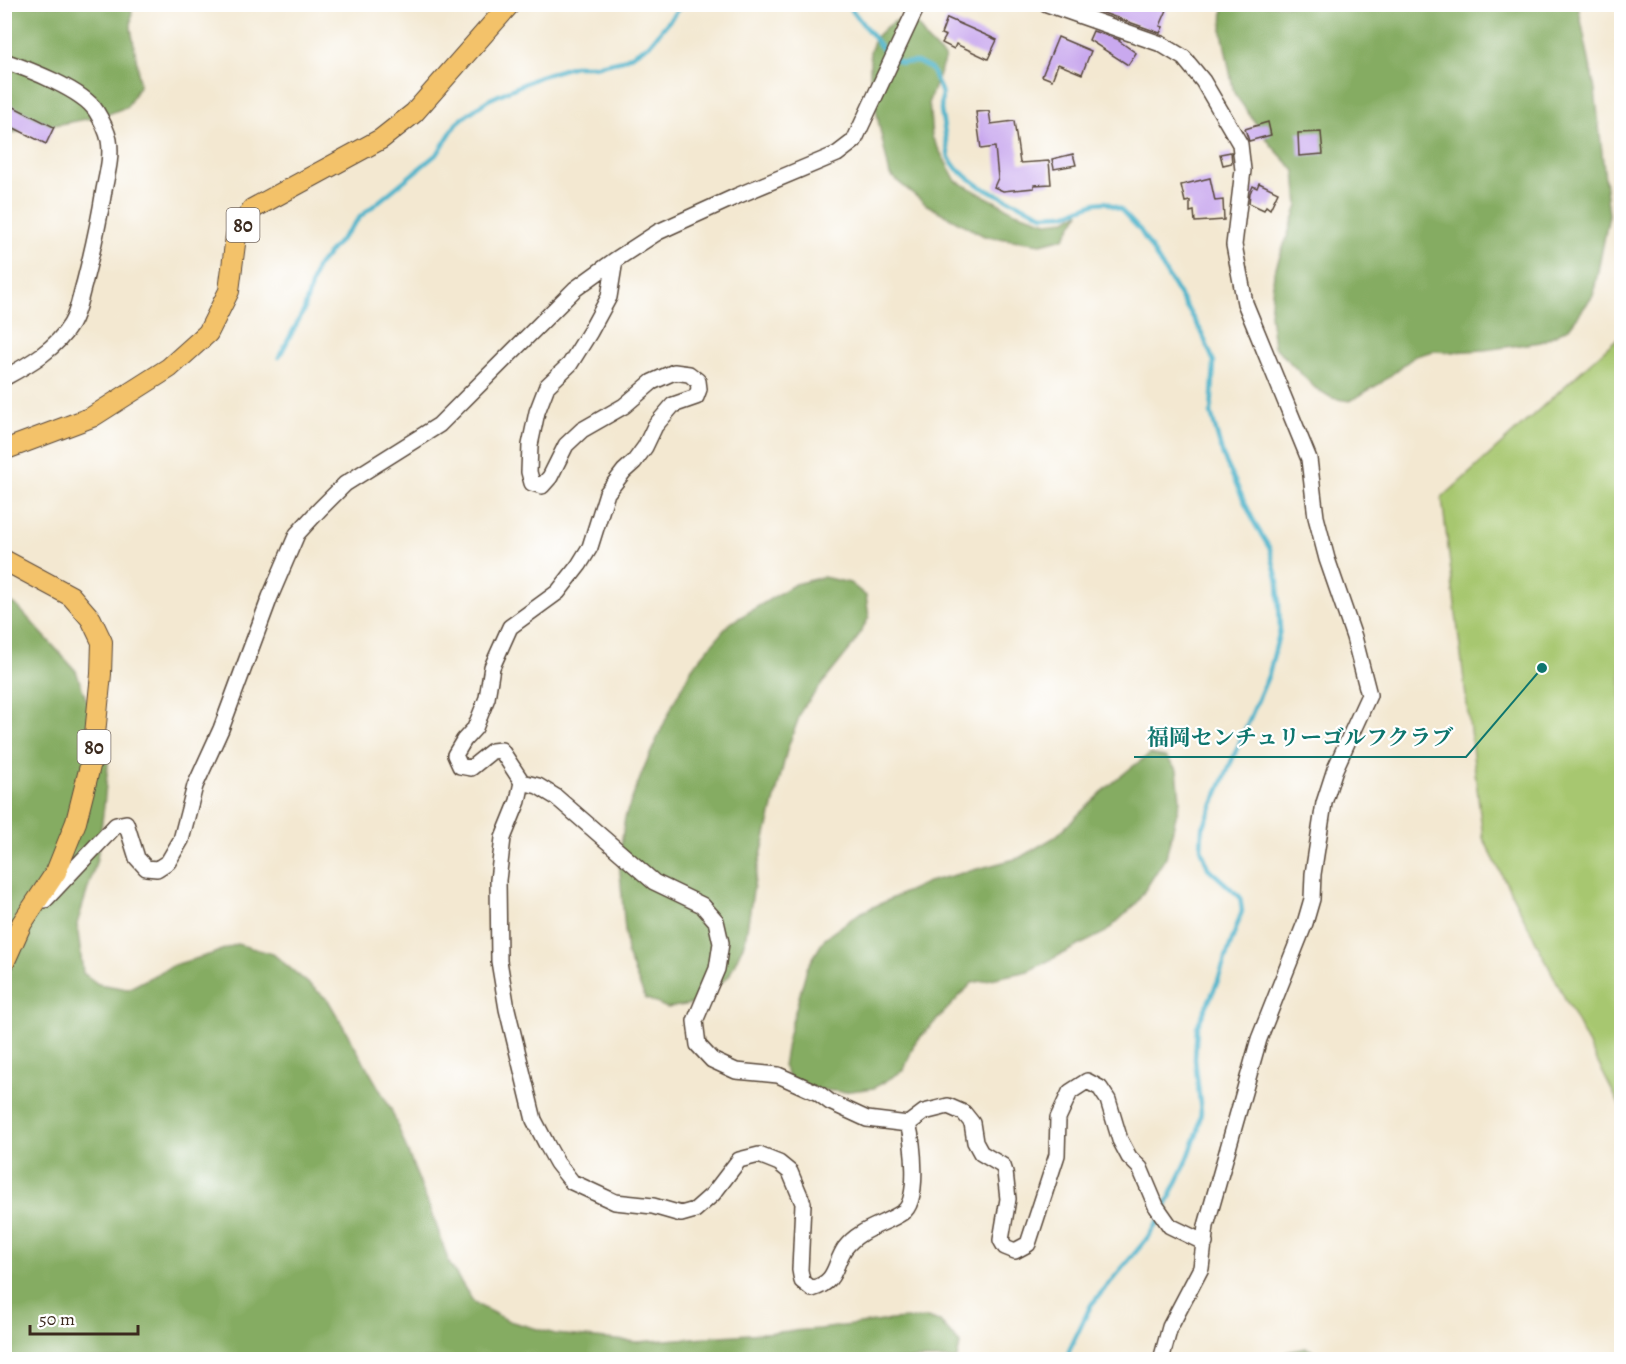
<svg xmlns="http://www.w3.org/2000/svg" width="1626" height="1364" font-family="Alegreya,'Noto Serif JP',serif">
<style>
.green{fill:#a7c76f;stroke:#717846;stroke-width:1.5}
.forest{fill:#85ac62;stroke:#606b40;stroke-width:1.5}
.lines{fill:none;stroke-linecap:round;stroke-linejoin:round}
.stream{stroke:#4cb3ca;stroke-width:4.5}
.building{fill:#c9a9ee}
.minor-casing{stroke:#574639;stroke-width:18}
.major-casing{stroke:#574639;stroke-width:22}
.minor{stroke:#fff;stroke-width:15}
.major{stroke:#f3c26a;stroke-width:20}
.labels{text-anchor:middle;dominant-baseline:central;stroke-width:4.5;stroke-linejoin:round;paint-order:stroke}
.shield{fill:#fff;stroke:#766a62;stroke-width:1.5}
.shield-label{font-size:20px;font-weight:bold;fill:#3b2a1e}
.leader{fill:none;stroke:#0f766e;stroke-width:2}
.callout-dot{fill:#0f766e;stroke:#fff;stroke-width:2}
.callout-label{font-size:22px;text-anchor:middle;font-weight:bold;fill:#0f766e;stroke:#fff;stroke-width:4.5;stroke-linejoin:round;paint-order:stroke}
</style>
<rect width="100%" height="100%" fill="#fff"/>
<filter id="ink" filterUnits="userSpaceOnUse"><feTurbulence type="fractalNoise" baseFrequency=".0167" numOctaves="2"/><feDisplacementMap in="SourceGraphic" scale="12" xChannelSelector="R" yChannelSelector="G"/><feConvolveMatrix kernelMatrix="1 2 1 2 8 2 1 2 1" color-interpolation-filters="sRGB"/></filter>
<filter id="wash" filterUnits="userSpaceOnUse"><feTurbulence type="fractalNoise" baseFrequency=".008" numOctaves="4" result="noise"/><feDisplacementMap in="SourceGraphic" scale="24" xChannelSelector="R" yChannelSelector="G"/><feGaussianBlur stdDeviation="1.35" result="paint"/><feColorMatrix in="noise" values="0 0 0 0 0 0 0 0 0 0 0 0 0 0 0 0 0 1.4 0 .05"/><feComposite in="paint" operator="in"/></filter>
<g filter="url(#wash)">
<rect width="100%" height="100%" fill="#f3e8d1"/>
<path class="green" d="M1621,335V1108L1483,838L1442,498Z"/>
<path class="forest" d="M5,5H134L132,7L131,28L138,69L139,86L127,107L103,116L5,134Z
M1223,5H1578L1595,90L1609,215L1593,296L1569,328L1541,342L1484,350L1451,352L1434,351L1415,356L1381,383L1350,401L1332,398L1315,388L1274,346L1270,314L1274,273L1298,206L1295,171L1271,145L1234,93L1222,32Z
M899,19L915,20L926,39L945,58L929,101L932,137L956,181L1015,212L1047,222L1066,220L1080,212L1064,238L1041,244L984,236L927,205L890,175L879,125L870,75V52L876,37L886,27Z
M823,577L850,583L866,596L869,617L854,644L802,709L787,750L755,879L745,941L729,976L697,1003L667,1008L645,998L627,954L619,861L625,817L646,763L673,704L692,668L729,624L795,584Z
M4,598L18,607L76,671L91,713L109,754L104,806L97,859L77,924L83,973L98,984L128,989L174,965L212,954L237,944L273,954L328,1000L391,1109L437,1227L449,1263L474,1303L509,1321L555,1334L637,1342L820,1329L891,1320L927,1318L940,1322L960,1344L957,1359H5Z
M1150,754L1166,757L1177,770L1180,800L1166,857L1136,904L1106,932L1028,971L972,983L914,1044L904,1070L874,1088L843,1092L814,1089L791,1081L783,1066L788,1037L807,968L825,938L860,913L928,882L1019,858L1055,837L1104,790L1132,767Z
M1306,1348L1330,1357L1331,1359H1276L1287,1352Z"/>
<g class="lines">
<path class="stream" d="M847,4L889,57L901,63L917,62L931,69L942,93L941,110L949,158L957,169L981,187L1043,215L1065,214L1096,203L1105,202L1120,209L1140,230L1201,331L1214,362L1211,413L1223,456L1255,524L1270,549L1278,582L1280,630L1269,674L1202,830L1201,848L1208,868L1240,897L1242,911L1217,983L1197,1027L1195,1059L1201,1112L1198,1131L1186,1163L1164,1210
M279,357L304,310L316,268L361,216L438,153L456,124L464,117L488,100L541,76L574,66H595L623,60L649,45L683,4
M1068,1360L1069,1351L1091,1305L1145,1241L1161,1218"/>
</g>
<g id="blocks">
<path class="building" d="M1078,4H1144L1153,9L1155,5L1167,10L1160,26L1163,27L1160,33Z
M947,18L997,40L988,59L956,44L954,49L942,43L946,36L941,34Z
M1093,31L1120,40L1119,41L1136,53L1128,65L1089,40Z
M1058,37L1091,51L1082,74L1058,64L1052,80L1042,76Z
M4,102L54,127L46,144L4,123Z
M989,111L991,124L1014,121L1020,163L1049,161L1051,184L1034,185V188L1003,191L994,187L998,178L995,147L981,149L976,112Z
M1268,122L1271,135L1249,141L1245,129Z
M1321,132L1323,154L1299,156L1298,133Z
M1231,152L1232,163L1223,165L1220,154Z
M1073,154L1076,165L1054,169L1052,159Z
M1210,178L1215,201L1223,200L1224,220L1195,222L1194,211L1190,212V201L1185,202L1181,185Z
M1259,183L1278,192L1270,209L1266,206L1264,210L1249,203L1250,193L1253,186L1257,188Z"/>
</g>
</g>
<g filter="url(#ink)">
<use href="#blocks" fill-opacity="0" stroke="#574639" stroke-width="1.5"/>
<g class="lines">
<g class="minor-casing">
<path id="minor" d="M1047,4L1161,44L1184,58L1203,81L1240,144L1243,170L1234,245L1245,303L1309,459L1316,517L1327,559L1354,637L1369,695L1335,769L1324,803L1313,874L1312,899L1305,923L1259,1039L1206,1226L1201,1268L1170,1327L1161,1360
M4,61C28,69 83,90 96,111C101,119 107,131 109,140C112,157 107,174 104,190C99,222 92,253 84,284C80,297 78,312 71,324C56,349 30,364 4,378
M615,260L609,297L590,332L570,364L547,386L537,412L530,445L529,472L532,483L542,486L550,477L566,445L582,430L624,406L652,382L674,372L689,374L698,381L699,389L696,397L673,405L655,426L645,447L634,462L624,471L607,493L590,547L579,565L558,592L510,627L492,667L487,698L475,728L464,740L455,755L460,766L471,768L492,751L501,750L522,782L538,786L556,797L654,882L702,905L716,921L721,943L717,969L695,1021L698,1045L712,1060L736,1071L778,1075L818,1093L830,1102L867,1119L908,1124L924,1112L948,1106L964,1113L972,1123L975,1142L981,1153L1003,1166L1005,1172L1008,1199L1001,1240L1005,1247L1015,1251L1028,1244L1057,1155L1058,1118L1070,1092L1087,1081L1100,1088L1108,1100L1120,1140L1129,1157L1140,1168L1156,1206L1170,1226L1205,1243
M522,782L518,801L503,838L498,880L499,961L507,1009L534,1120L547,1145L557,1163L572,1182L615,1202L653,1206L681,1214L695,1210L713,1194L739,1160L759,1155L779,1163L790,1172L803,1203L800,1270L802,1281L812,1289C838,1281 833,1266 845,1248C860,1228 884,1225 903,1212C920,1201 913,1141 908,1124
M45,900L116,825L126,823L137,858L146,868L157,869L168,862L181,840L195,786L221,729L270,597L297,534L320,509L345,484L439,425L575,289L615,260L658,232L737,196L837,154L854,141L918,4"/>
</g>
<g class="major-casing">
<path id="major" d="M4,450L92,417L169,368L208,333L229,291L236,236L252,209L381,139L414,113L510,4
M4,560L71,596L91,619L102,642L101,674L93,754L76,822L56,872L22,923L4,963"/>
</g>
<use href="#minor" class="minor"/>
<use href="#major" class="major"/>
</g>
</g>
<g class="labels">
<g class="shield">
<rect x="226.5" y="208" width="33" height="34" rx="4.5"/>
<rect x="77.5" y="730" width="33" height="34" rx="4.5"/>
</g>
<g class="shield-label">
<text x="243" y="225">80</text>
<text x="94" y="747">80</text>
</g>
</g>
<path class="leader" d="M1542 668L1466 757H1134"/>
<circle class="callout-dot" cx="1542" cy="668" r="6"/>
<g class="callout-label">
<text x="1300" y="745">福岡センチュリーゴルフクラブ</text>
</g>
<rect width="1626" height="1364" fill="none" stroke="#fff" stroke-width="24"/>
<path d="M30 1325v9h108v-9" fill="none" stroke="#3b2a1e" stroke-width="3"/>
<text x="39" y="1325" font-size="18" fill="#3b2a1e" stroke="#ffffff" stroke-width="4.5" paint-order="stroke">50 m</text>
</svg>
